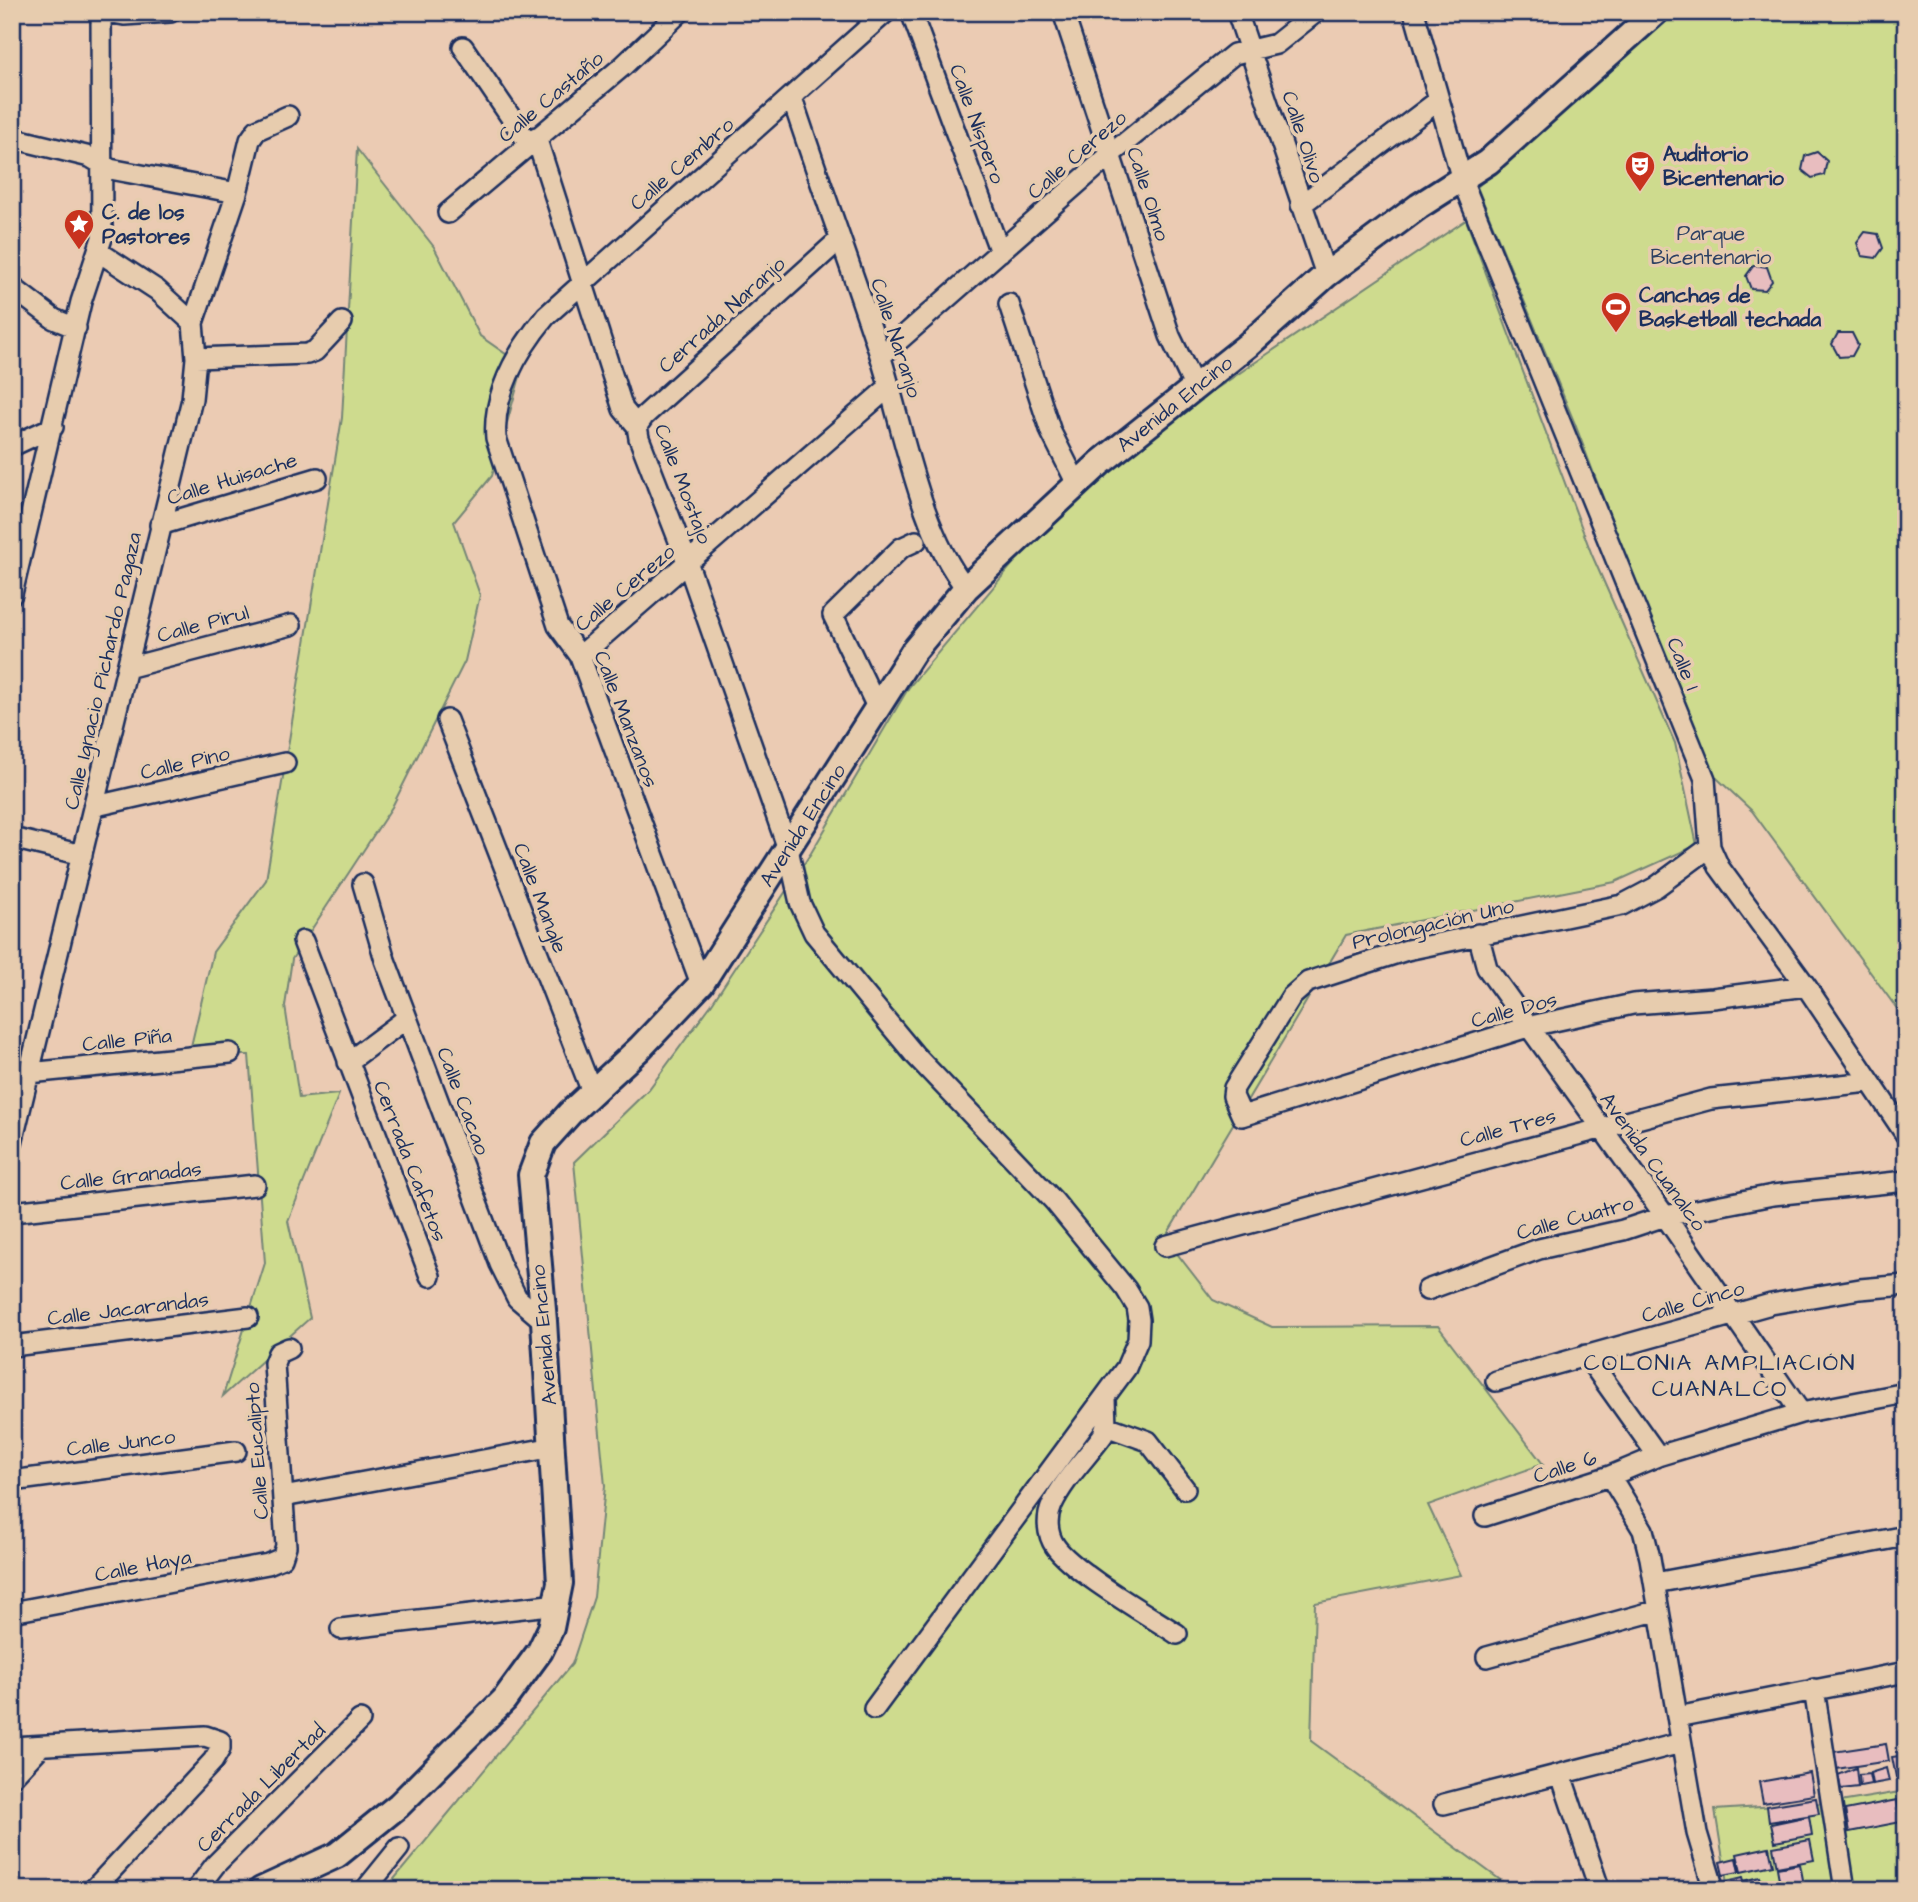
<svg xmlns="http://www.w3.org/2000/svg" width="1918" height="1902" font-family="'Architects Daughter',sans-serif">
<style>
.green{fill:#cedb8e;stroke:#748576;stroke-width:2}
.building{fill:#e8bdbf;stroke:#1b2f5e;stroke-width:2}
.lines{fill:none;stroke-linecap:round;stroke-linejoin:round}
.minor-casing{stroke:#1b2f5e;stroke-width:24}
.major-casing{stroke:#1b2f5e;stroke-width:30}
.minor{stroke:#e7ccae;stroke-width:19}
.major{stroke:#e7ccae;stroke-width:24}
.labels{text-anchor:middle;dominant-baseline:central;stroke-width:7;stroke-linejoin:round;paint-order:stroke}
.street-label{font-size:21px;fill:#1b2f5e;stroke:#e7ccae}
.poi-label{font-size:21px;font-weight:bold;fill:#1b2f5e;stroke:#e7ccae;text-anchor:start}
.park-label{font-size:21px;fill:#2d4063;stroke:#e7ccae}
.neighbourhood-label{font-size:23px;letter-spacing:2px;fill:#1b2f5e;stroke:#e7ccae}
</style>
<rect width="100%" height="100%" fill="#ebcbb3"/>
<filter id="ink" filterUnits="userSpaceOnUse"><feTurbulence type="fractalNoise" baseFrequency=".0143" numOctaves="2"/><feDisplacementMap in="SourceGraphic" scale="14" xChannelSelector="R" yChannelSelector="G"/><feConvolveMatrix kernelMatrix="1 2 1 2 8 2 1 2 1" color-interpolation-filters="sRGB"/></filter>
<g filter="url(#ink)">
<path class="green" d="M1676,12H1906V1021L1752,811L1706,768L1575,424L1477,187Z
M357,149L434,247L480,336L523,366L492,476L454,522L480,595L465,661L392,807L292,959L285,1006L299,1098L339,1094L288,1221L310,1318L223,1396L265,1263L249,1055H189L213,952L266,880L342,418Z
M1466,220L1592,555L1675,743L1697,845L1615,882L1346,935L1165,1238L1213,1300L1272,1327L1438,1326L1543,1464L1428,1505L1461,1575L1315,1603L1311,1741L1514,1890H385L572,1664L594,1597L605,1486L574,1162L649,1089L711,1005L811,853L909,687L1087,476Z
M1906,1791V1890H1728L1715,1810L1840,1802Z"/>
<path class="building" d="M1817,152L1827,161L1824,175L1812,178L1802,170L1805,156Z
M1865,232L1878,234L1883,248L1876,258L1862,256L1857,243Z
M1754,265L1767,267L1772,281L1765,290L1751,289L1746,276Z
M1838,333H1852L1858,345L1852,356L1839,357L1832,344Z
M1886,1744L1889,1761L1836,1769L1833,1752Z
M1906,1755V1775L1896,1777L1892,1757Z
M1856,1768L1858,1787L1841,1789L1838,1775Z
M1886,1768L1889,1781L1872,1784L1870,1773Z
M1810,1773L1814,1795L1763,1803L1759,1782Z
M1869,1774L1871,1784L1860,1786L1859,1775Z
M1816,1798L1819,1814L1769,1822L1767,1806Z
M1897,1800L1901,1822L1849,1832L1845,1810Z
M1809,1816L1812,1835L1775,1842L1771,1824Z
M1810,1840L1814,1860L1777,1867L1773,1847Z
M1769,1847L1773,1865L1741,1872L1737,1854Z
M1736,1858L1739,1872L1723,1875L1720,1862Z
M1800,1864L1805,1890H1781L1777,1868Z
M1743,1877L1744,1881L1760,1877L1762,1887L1725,1890L1723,1882Z"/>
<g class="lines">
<g class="minor-casing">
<path id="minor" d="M107,12L124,15L170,12
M911,12L1000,252
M1063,12L1170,336L1195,388
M1237,12L1326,275
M1414,12L1462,180L1705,779L1710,847L1719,867L1806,986L1906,1135
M463,47L529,144
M792,98C820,184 852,269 880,355C903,426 919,530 966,588
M536,137L623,409L637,426L639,438L688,564L788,849L800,903L814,933L914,1054L1054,1201L1126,1289L1137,1307L1139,1320L1138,1340L1126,1368L874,1709
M12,138L90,157L110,169L237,193
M1301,205L1439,100
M448,213L623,66L680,12
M99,252L157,290L193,323
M12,287L54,319L76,328
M1009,304L1051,432L1076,482
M881,356L1111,154L1234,54L1276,44L1316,12
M196,358L307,354L315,351L342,322
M637,426L644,416L839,240
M12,446L53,427
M160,525L317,478
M12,594L81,302L102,238L101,12
M580,656L889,387
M127,668L291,625
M877,707L833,615L901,548L916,541
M447,720L592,1092
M96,806L285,763
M12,838L82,855
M1710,847L1656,887L1622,905L1407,950L1308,982L1291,997L1234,1088L1233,1096L1242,1116L1531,1026L1633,1004L1713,998L1806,986
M363,884L385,960L500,1264L517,1298L544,1321
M1478,934L1487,968L1665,1216L1801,1413
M303,941L430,1276
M701,984L580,656L558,626L496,438C492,394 519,349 546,316L886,12
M348,1062L407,1018
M29,1073L230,1053
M12,1143L192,399L196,358L193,323L237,193L250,140L257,130L288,116
M12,1212L255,1185
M1165,1246L1711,1099L1869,1082
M1427,1290L1539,1249L1623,1230L1665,1216L1773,1195L1906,1181
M12,1346L248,1317
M1586,1355L1658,1456
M1496,1381L1771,1304L1860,1289L1906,1285
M1105,1399L1106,1426L1103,1435C1087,1457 1064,1479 1052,1505C1046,1518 1047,1534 1055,1546C1072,1571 1148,1615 1177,1634
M1106,1426L1148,1441L1185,1489
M1610,1476L1643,1530L1650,1558L1697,1833L1714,1890
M12,1481L236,1451
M283,1497L554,1447
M1485,1516L1610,1476L1658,1456L1801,1413L1906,1393
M1655,1583L1906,1536
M12,1612L268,1564L282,1558L286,1546L274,1363L278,1353L289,1348
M341,1629L558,1604
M1487,1657L1659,1610
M1814,1689L1845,1890
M1677,1717L1906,1672
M12,1747L205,1736L220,1741V1749L213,1761L93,1890
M1561,1775L1597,1882
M12,1777L41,1746
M1444,1804L1681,1743
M196,1890L215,1865L360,1720
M365,1890L399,1848"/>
</g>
<g class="major-casing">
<g id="major">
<path id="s1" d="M261,1890L337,1855L399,1805L504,1700L540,1651L551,1628L560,1583L544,1321L531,1175L543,1143L570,1113L640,1048L701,984L913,652L966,588L1100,463L1248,345L1326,275L1419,206L1488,162L1656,12"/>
</g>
</g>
<use href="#minor" class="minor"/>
<use href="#major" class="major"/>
</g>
</g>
<defs>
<g id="theatre-pin" transform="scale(1.575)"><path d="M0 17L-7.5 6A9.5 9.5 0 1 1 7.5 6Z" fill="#c8321e" stroke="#e7ccae"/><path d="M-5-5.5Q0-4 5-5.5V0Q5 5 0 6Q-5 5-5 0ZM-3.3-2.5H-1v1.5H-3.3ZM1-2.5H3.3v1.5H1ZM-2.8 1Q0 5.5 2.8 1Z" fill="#fff"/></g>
<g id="sight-pin" transform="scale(1.575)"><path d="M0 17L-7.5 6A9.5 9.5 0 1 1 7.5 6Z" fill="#c8321e" stroke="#e7ccae"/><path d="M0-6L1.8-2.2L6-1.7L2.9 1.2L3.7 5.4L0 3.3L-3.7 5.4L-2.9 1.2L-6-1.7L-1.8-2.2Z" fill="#fff"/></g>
<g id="stadium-pin" transform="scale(1.575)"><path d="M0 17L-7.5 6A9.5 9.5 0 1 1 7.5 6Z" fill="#c8321e" stroke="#e7ccae"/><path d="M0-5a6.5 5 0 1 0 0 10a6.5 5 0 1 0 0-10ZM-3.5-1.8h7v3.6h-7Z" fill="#fff"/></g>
</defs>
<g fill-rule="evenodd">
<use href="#theatre-pin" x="1640" y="166"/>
<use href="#sight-pin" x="79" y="224"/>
<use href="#stadium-pin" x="1616" y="307"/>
</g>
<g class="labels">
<g class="street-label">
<text transform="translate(551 97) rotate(-40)">Calle Castaño</text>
<text transform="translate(977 124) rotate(70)">Calle Níspero</text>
<text transform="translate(1303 137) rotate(72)">Calle Olivo</text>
<text transform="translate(1077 155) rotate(-41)">Calle Cerezo</text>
<text transform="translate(682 164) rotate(-41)">Calle Cembro</text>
<text transform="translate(1148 194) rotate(72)">Calle Olmo</text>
<text transform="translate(722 315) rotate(-42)">Cerrada Naranjo</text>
<text transform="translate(896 338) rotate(72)">Calle Naranjo</text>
<text stroke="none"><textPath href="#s1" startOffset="1867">Avenida Encino</textPath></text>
<text transform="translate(232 479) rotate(-17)">Calle Huisache</text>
<text transform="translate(683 484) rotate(69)">Calle Mostajo</text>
<text transform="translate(625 588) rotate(-40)">Calle Cerezo</text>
<text transform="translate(203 624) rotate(-15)">Calle Pirul</text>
<text transform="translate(1683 664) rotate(68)">Calle 1</text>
<text transform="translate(103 671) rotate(-77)">Calle Ignacio Pichardo Pagaza</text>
<text transform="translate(626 719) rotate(69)">Calle Manzanos</text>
<text transform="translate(185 763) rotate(-13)">Calle Pino</text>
<text stroke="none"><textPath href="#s1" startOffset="1300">Avenida Encino</textPath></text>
<text transform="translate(540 898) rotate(69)">Calle Mangle</text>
<text transform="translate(1433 924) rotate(-13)">Prolongación Uno</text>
<text transform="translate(1514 1010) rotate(-15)">Calle Dos</text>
<text transform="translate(127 1040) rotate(-6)">Calle Piña</text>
<text transform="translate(463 1101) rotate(69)">Calle Cacao</text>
<text transform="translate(1508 1128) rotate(-15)">Calle Tres</text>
<text transform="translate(410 1161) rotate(69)">Cerrada Cafetos</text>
<text transform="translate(1653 1162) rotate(54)">Avenida Cuanalco</text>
<text transform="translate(131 1176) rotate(-6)">Calle Granadas</text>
<text transform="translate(1575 1218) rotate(-15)">Calle Cuatro</text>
<text transform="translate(1693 1302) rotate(-16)">Calle Cinco</text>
<text transform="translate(128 1309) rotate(-7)">Calle Jacarandas</text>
<text transform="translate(544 1335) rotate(-95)">Avenida Encino</text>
<text transform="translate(121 1443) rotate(-7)">Calle Junco</text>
<text transform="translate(257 1451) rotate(-94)">Calle Eucalipto</text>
<text transform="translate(1565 1467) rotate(-18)">Calle 6</text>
<text transform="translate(143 1566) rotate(-11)">Calle Haya</text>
<text transform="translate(261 1788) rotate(-45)">Cerrada Libertad</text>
</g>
<g class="poi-label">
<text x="1663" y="154">Auditorio<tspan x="1663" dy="24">Bicentenario</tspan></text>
<text x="102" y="212">C. de los<tspan x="102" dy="24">Pastores</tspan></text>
<text x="1639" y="295">Canchas de<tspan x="1639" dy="24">Basketball techada</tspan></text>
</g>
<g class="park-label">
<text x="1711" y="233">Parque<tspan x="1711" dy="24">Bicentenario</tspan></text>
</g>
<g class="neighbourhood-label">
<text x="1720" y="1363">COLONIA AMPLIACIÓN<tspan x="1720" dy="26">CUANALCO</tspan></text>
</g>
</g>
<rect width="1918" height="1902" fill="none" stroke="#e7ccae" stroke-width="42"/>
<rect x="21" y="21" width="1876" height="1860" fill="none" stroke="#1b2f5e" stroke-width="2.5" filter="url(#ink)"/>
</svg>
